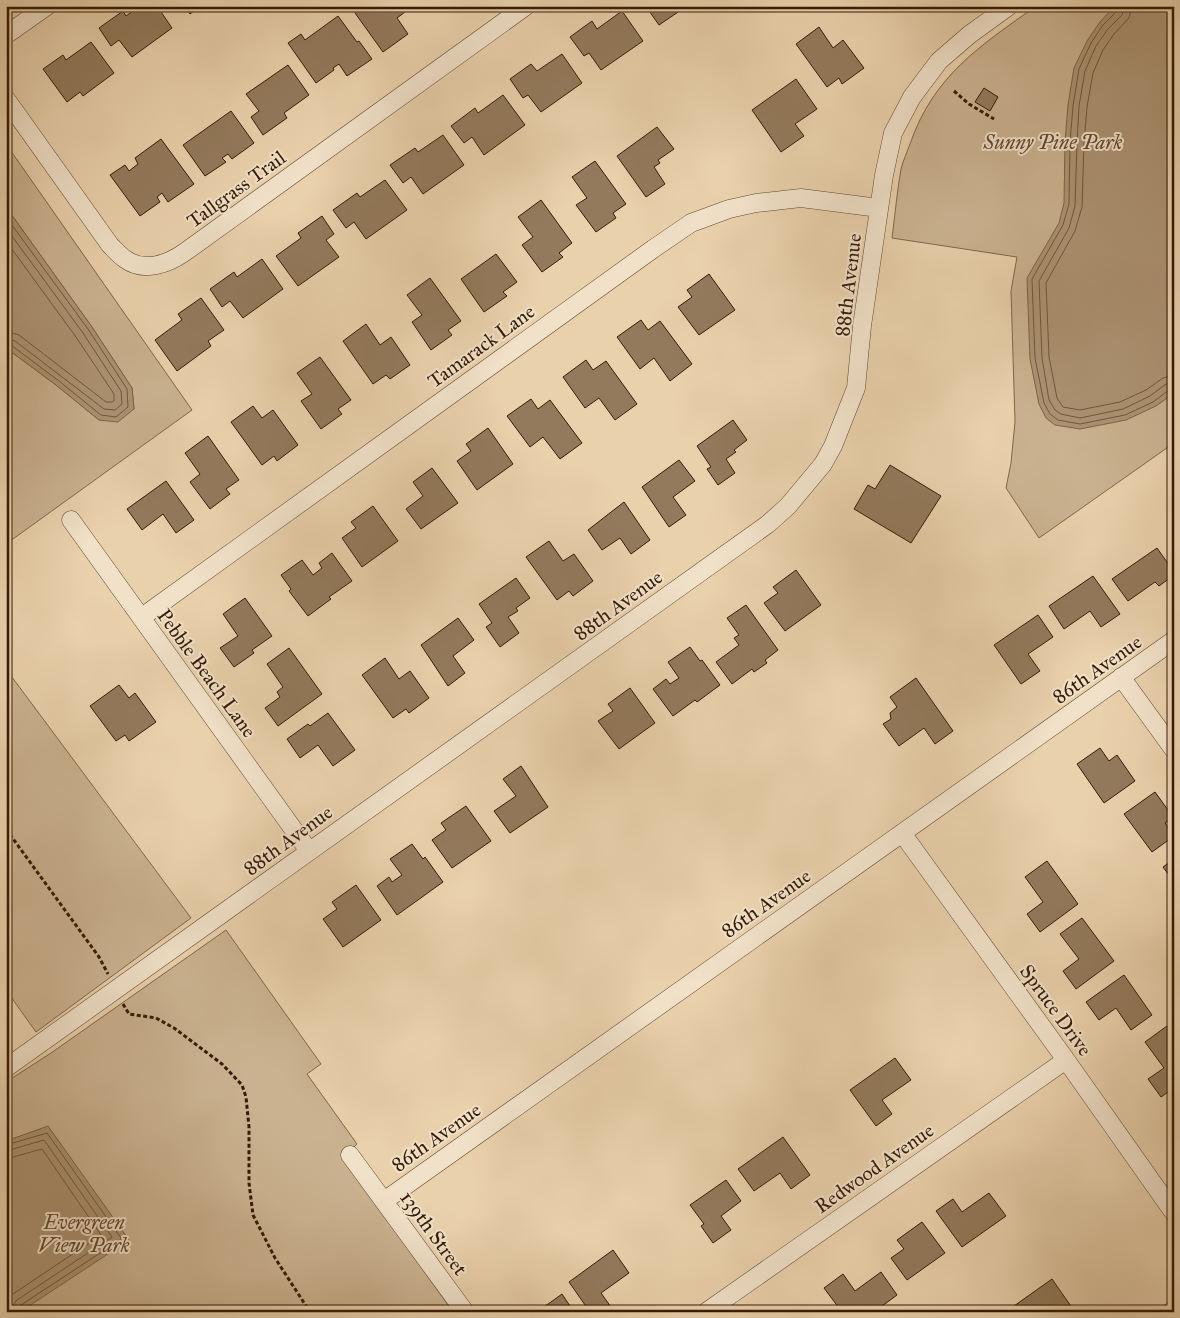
<svg xmlns="http://www.w3.org/2000/svg" width="1180" height="1318" font-family="'IM FELL Great Primer',serif">
<style>
.green{fill:#cab290;stroke:#80664a}
.water{fill:#ac9373;stroke:#7c6347}
.lines{fill:none;stroke-linecap:round;stroke-linejoin:round}
.shore{stroke:#70573c;stroke-width:1}
.building{fill:#937a5c;stroke:#351b05}
.minor-casing{stroke:#62482f;stroke-width:19}
.path{stroke:#351b05;stroke-width:3;stroke-dasharray:4 2.5;stroke-linecap:butt}
.minor{stroke:#f1e1c9;stroke-width:18}
.labels{text-anchor:middle;dominant-baseline:central;stroke-width:4;stroke-linejoin:round;paint-order:stroke}
.park-label{font-size:20px;font-style:italic;fill:#62482f;stroke:#f1e1c9}
.street-label{font-size:20px;fill:#351b05;stroke:#f1e1c9}
</style>
<rect width="100%" height="100%" fill="#e9d1ac"/>
<filter id="stains"><feTurbulence type="fractalNoise" baseFrequency=".004" numOctaves="4"/><feColorMatrix values="0 0 0 0 .2 0 0 0 0 .09 0 0 0 0 .02 0 0 0 .5 -.17"/></filter>
<radialGradient id="worn" r=".72"><stop offset=".6" stop-color="#630" stop-opacity="0"/><stop offset="1" stop-color="#630" stop-opacity=".3"/></radialGradient>
<path class="green" d="M1036,6H1174V443L1039,538L1006,488L1011,463L1015,422L1011,291L1017,257L892,238C895,215 897,192 901,169C903,161 907,152 910,144C934,75 979,47 1036,6Z
M6,144L192,410L6,544V348L56,385L99,420L134,409L132,388L92,327L6,207Z
M6,669L191,918L36,1032L6,990Z
M226,930L321,1064L307,1074L357,1144L343,1157L453,1312H6V1082L51,1053Z"/>
<path class="water" d="M1115,6H1174V393L1156,406L1126,420L1080,429L1055,425L1046,418L1039,404L1030,359L1027,278L1059,223L1064,203L1065,142L1068,105L1074,68L1087,41L1100,22Z
M6,207L92,327L132,388L134,409L118,422L99,420L56,385L6,348Z
M48,1126L129,1240L20,1312H6V1141Z"/>
<g class="lines">
<path class="shore" d="M1118,6L1117,11L1103,25L1091,43L1079,69L1073,106L1070,142L1069,204L1063,225L1032,279L1035,358L1044,403L1050,414L1058,420L1080,424L1125,415L1153,402L1169,390L1174,389
M1125,6L1122,15L1108,29L1096,46L1085,71L1079,106L1077,142L1075,206L1069,228L1039,281L1042,358L1049,400L1055,410L1061,414L1080,418L1123,409L1150,396L1166,384L1174,383
M1132,6L1129,18L1114,34L1103,50L1093,73L1087,107L1084,143L1082,207L1075,231L1046,283L1049,357L1057,398L1063,407L1080,410L1120,402L1146,390L1163,378L1174,375
M6,217L88,329L127,389L128,407L116,417L101,415L59,381L11,345H6
M6,228L83,333L121,391L122,404L115,410L104,409L15,341L6,338
M6,241L76,337L114,394V401L112,402H106L19,335L6,331
M6,1145L47,1133L121,1238L120,1240L21,1305L18,1312
M6,1151L44,1140L112,1237L17,1300L13,1305L12,1312
M6,1159L42,1149L101,1235L13,1294L6,1302"/>
</g>
<path class="building" d="M140,6H157L172,28L132,57L119,40L111,46L99,28L123,11L126,16Z
M185,6H201L190,14Z
M350,6H413L397,18L408,34L383,52Z
M638,6H687L659,25L647,8L642,12Z
M622,11L643,41L601,70L589,53L584,56L570,37L592,21L597,29Z
M338,16L357,42L359,41L372,59L347,76L339,64L333,68L334,70L316,83L288,43L301,34L305,40Z
M819,27L833,48L843,40L864,68L842,84L839,78L827,87L796,44Z
M91,42L114,73L83,96L80,92L67,102L43,69L63,55L66,60Z
M562,54L582,83L541,112L528,95L523,98L510,79L531,64L537,71Z
M288,65L309,95L284,113L287,118L263,135L251,117L259,111L246,94Z
M796,79L817,109L795,124L804,136L781,152L752,110Z
M984,88L998,97L990,111L975,102Z
M503,95L525,125L484,155L472,137L464,143L451,126L475,108L478,113Z
M231,111L254,143L232,159L228,154L222,158L226,162L205,176L183,145Z
M657,127L674,149L658,160L660,163L654,167L665,184L646,197L617,156Z
M443,135L464,165L423,194L411,177L403,183L390,165L415,148L418,152Z
M161,139L194,184L168,202L162,193L157,197L160,202L140,216L110,175L125,165L129,171L138,164L135,158Z
M595,161L626,204L613,213L616,218L596,232L576,205L587,198L572,177Z
M385,180L407,210L366,239L354,222L346,228L333,210L357,193L360,197Z
M541,200L572,243L559,253L563,257L542,272L522,245L533,237L518,217Z
M322,216L334,234L326,240L339,257L298,286L276,256L301,238L298,233Z
M496,254L517,282L503,292L507,296L484,312L461,279Z
M262,259L283,289L243,318L230,301L222,307L210,289L234,272L237,277Z
M709,274L735,310L699,335L678,307L692,297L687,290Z
M430,278L461,321L448,330L452,335L431,350L412,322L422,315L407,295Z
M201,298L224,330L208,341L211,346L177,371L155,340L182,320L178,314Z
M641,320L648,330L660,321L692,364L670,381L654,358L640,369L617,337Z
M366,324L380,345L391,337L410,365L390,379L386,375L373,384L343,341Z
M320,357L351,400L338,409L342,414L321,429L301,401L312,394L297,373Z
M586,360L593,370L606,361L637,404L615,420L599,398L585,408L563,377Z
M531,399L538,409L550,400L582,443L560,459L543,437L530,447L507,416Z
M253,406L262,418L273,410L298,445L277,461L274,456L262,465L231,422Z
M733,420L747,440L734,450L736,452L726,459L735,473L718,485L707,469L711,467L697,446Z
M488,428L513,464L477,490L457,461L471,451L466,444Z
M208,436L239,480L226,489L230,494L210,509L190,482L200,474L185,453Z
M679,460L695,481L673,497L686,515L669,527L642,487Z
M890,465L941,496L911,543L854,509L868,485L875,489Z
M432,468L458,503L421,529L406,509L423,496L413,482Z
M166,481L194,520L176,533L163,514L142,530L127,509Z
M624,502L650,540L631,554L620,538L602,550L588,530Z
M373,506L398,541L362,567L342,538L356,528L351,522Z
M1174,536V546L1169,539Z
M549,541L563,561L574,554L593,581L573,596L569,591L557,600L526,557Z
M1157,548L1174,572V575L1159,586L1155,582L1128,601L1112,579Z
M332,553L352,581L329,597L331,599L308,616L289,591L291,589L281,575L302,560L313,575L322,568L319,563Z
M796,570L821,605L785,631L764,603L778,593L773,587Z
M1093,576L1120,614L1101,627L1090,611L1064,629L1049,606Z
M516,578L530,598L516,608L518,611L508,617L519,633L500,647L486,627L492,623L479,604Z
M245,598L272,636L252,650L254,653L234,667L220,648L238,636L223,614Z
M746,605L778,650L765,660L767,663L754,672L752,669L732,684L716,662L739,645L734,638L739,635L727,618Z
M1038,615L1053,637L1028,654L1040,671L1021,684L994,645Z
M458,618L474,640L453,656L465,673L448,686L421,645Z
M690,647L700,661L702,660L720,685L697,702L695,700L673,716L653,689L666,679L670,684L679,678L668,662Z
M289,648L322,694L278,726L265,708L280,697L277,692L283,687L267,664Z
M385,658L399,679L410,671L429,698L409,713L406,709L393,718L362,675Z
M916,678L953,731L935,744L924,728L899,746L883,724L891,719L890,713L897,707L890,697Z
M119,685L129,698L135,693L156,722L129,741L125,735L116,741L90,706Z
M630,688L655,723L619,749L598,721L613,711L608,704Z
M328,713L355,750L333,766L318,745L300,758L287,739L308,724L310,726Z
M1100,748L1109,761L1117,755L1135,781L1104,803L1077,764Z
M521,766L548,807L510,833L494,811L516,796L503,779Z
M1155,792L1173,817L1165,823L1174,836L1152,852L1124,814Z
M466,806L491,841L452,868L432,840L446,830L441,823Z
M412,844L423,859L425,857L443,882L397,915L377,886L389,877L392,882L402,875L390,859Z
M1174,859V882L1163,867Z
M1047,861L1078,904L1040,932L1027,914L1043,902L1025,877Z
M356,885L381,920L343,947L323,919L337,909L332,902Z
M1082,918L1114,961L1076,989L1063,971L1079,959L1060,934Z
M1124,975L1152,1015L1131,1030L1116,1008L1099,1020L1086,1002Z
M1167,1026L1174,1035V1088L1161,1097L1148,1079L1164,1068L1145,1042Z
M895,1058L911,1080L882,1100L892,1114L876,1126L850,1090Z
M783,1137L810,1175L791,1189L780,1173L754,1191L738,1169Z
M726,1180L741,1201L721,1216L731,1230L713,1243L701,1226L704,1224L690,1205Z
M989,1193L1006,1216L962,1247L936,1211L953,1199L962,1212Z
M922,1222L945,1253L907,1280L891,1258L904,1249L897,1240Z
M613,1250L629,1273L601,1293L611,1307L604,1312H590L569,1282Z
M881,1272L897,1295L874,1312H842L824,1288L843,1274L855,1291Z
M1052,1279L1075,1312H1008L1007,1311Z
M562,1294L574,1312H537Z"/>
<g class="lines">
<g class="minor-casing">
<path id="minor" d="M6,35L47,6
M6,99L110,245C115,250 119,255 125,259C144,273 168,264 185,252L526,6
M71,520L309,851
M142,617L653,249L691,223L729,209L756,203L801,198L879,208
M1121,677L1174,750
M902,833L1066,1060L1174,1213
M6,1068L768,524L788,506L823,464L833,446L856,388L862,326L884,175L893,133L912,97L939,61L969,35L1009,6
M350,1155L465,1312
M384,1201L1174,640
M706,1312L1066,1060
M1171,1312L1174,1310"/>
</g>
<path class="path" d="M954,91L969,104L994,119
M6,829L99,957L108,974
M123,1004L129,1014L156,1018L174,1028L222,1064L242,1085L246,1097L249,1127V1183L253,1215L275,1258L310,1312"/>
<use href="#minor" class="minor"/>
</g>
<g class="labels">
<g class="park-label">
<text x="1053" y="142">Sunny Pine Park</text>
<text x="84" y="1222">Evergreen<tspan x="84" dy="23">View Park</tspan></text>
</g>
<g class="street-label">
<text transform="translate(236 189) rotate(-36)">Tallgrass Trail</text>
<text transform="translate(848 285) rotate(-83)">88th Avenue</text>
<text transform="translate(481 346) rotate(-36)">Tamarack Lane</text>
<text transform="translate(618 605) rotate(-36)">88th Avenue</text>
<text transform="translate(1097 669) rotate(-35)">86th Avenue</text>
<text transform="translate(207 673) rotate(54)">Pebble Beach Lane</text>
<text transform="translate(288 840) rotate(-36)">88th Avenue</text>
<text transform="translate(766 903) rotate(-35)">86th Avenue</text>
<text transform="translate(1056 1010) rotate(54)">Spruce Drive</text>
<text transform="translate(436 1137) rotate(-35)">86th Avenue</text>
<text transform="translate(874 1168) rotate(-35)">Redwood Avenue</text>
<text transform="translate(434 1233) rotate(54)">139th Street</text>
</g>
</g>
<rect width="1180" height="1318" fill="none" stroke="#e9d1ac" stroke-width="25"/>
<rect x="8" y="8" width="1165" height="1303" fill="none" stroke="#351b05" stroke-width="2.5"/>
<rect x="12" y="12" width="1155" height="1293" fill="none" stroke="#351b05"/>
<rect width="100%" height="100%" filter="url(#stains)"/>
<rect width="100%" height="100%" fill="url(#worn)"/>
</svg>
